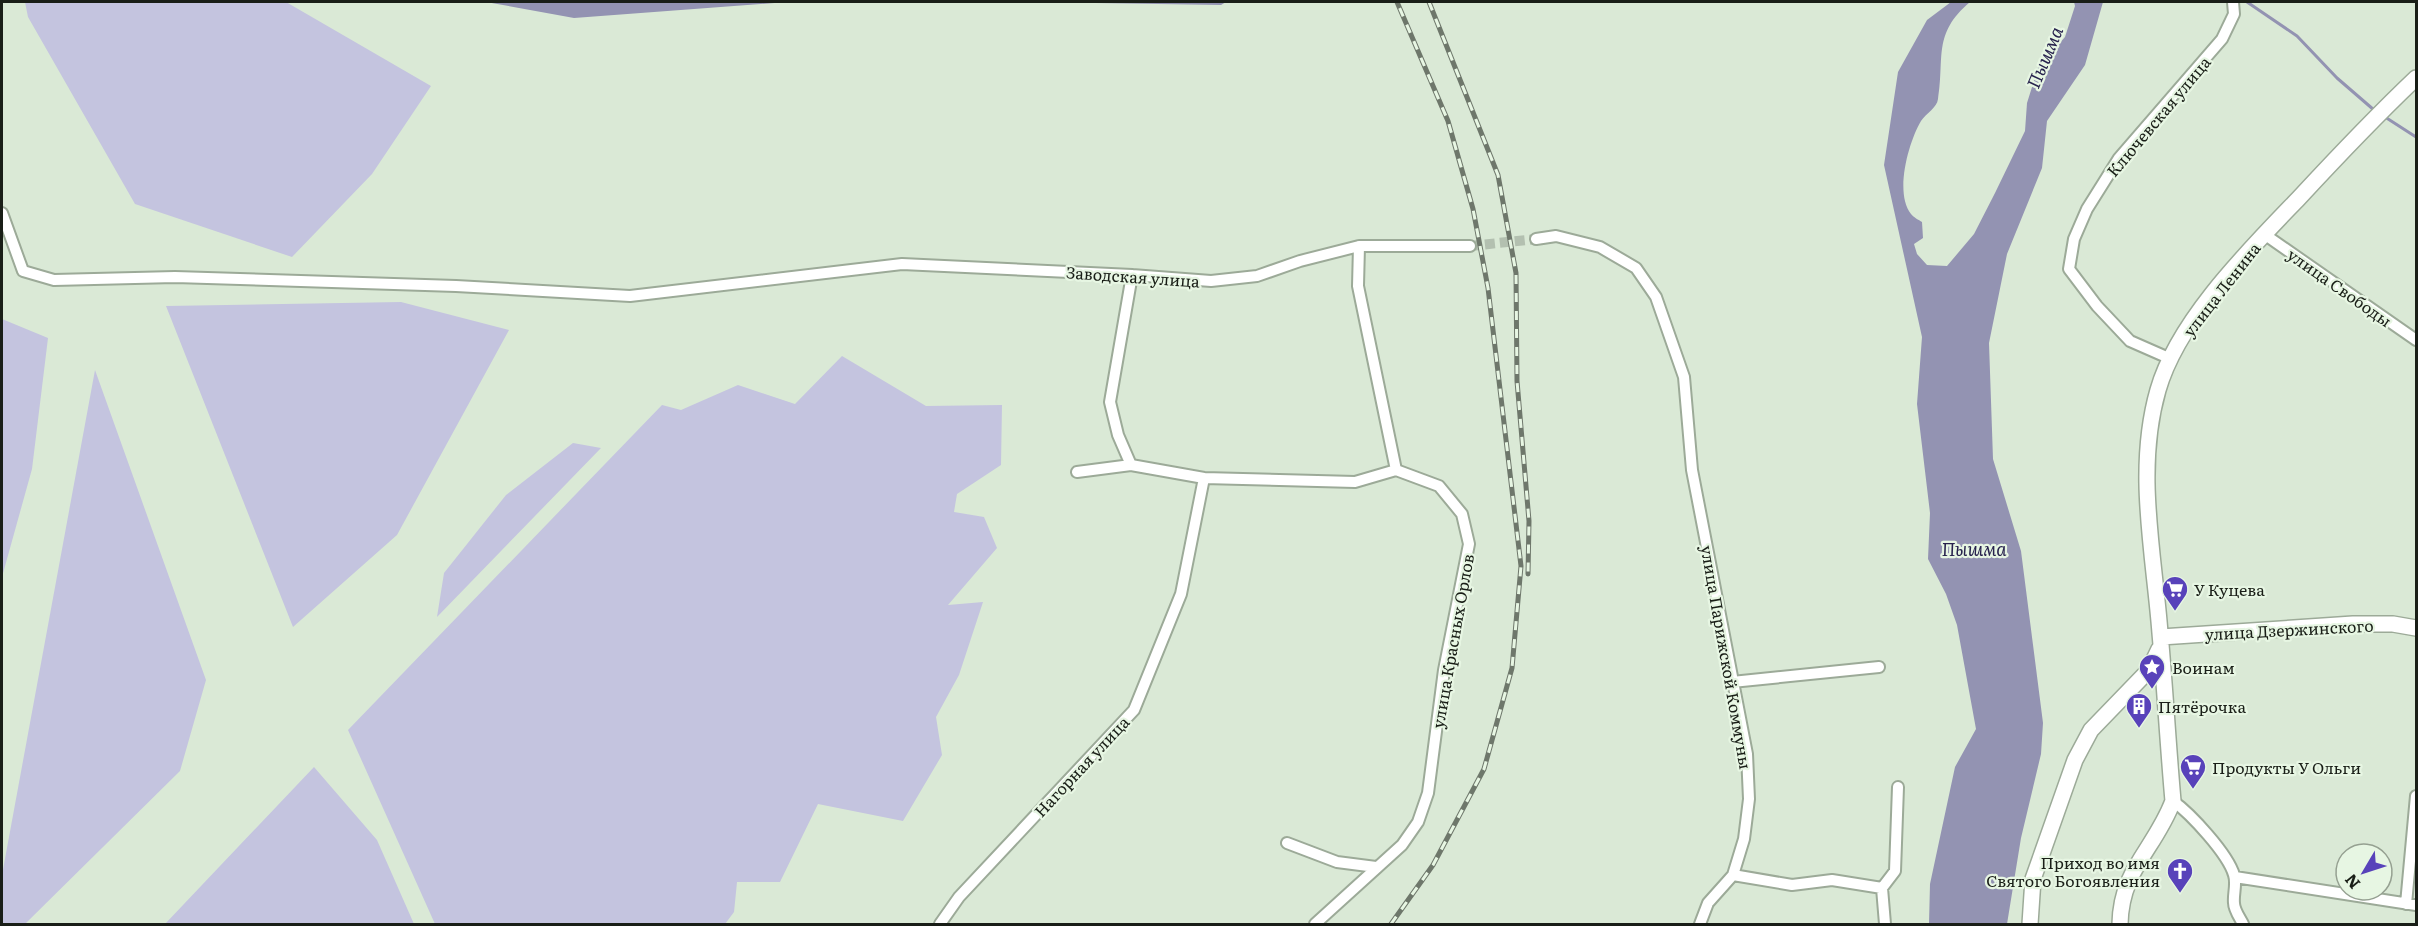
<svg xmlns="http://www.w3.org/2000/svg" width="2418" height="926" font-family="Literata,serif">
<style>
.green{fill:#c4c4df}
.water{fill:#9393b2}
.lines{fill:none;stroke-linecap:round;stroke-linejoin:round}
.stream{stroke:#9393b2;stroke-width:3}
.street-tunnel{stroke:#b3c0b0;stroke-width:10;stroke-dasharray:10 5;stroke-linecap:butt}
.street-casing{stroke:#9caa98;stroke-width:14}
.secondary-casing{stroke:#9caa98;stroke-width:18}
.street{stroke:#fff;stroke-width:10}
.secondary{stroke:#fff;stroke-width:15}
.rail-casing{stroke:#6e776b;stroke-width:5}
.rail{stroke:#e7f6e3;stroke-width:3;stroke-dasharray:9;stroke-linecap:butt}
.labels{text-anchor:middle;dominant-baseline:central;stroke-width:4.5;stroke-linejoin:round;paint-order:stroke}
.street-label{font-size:16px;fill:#191e17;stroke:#e7f6e3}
.poi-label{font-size:16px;fill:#191e17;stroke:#e7f6e3;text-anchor:start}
.water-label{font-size:18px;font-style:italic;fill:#27224d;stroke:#e7f6e3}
</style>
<rect width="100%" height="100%" fill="#dae9d6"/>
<path class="green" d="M25,2H286L431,86L372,174L292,257L135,204L28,17Z
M401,302L509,330L397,535L293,627L166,306Z
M2,319L48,338L32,469L2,577Z
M842,356L926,406L1002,405L1001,465L957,494L954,512L984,517L997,548L948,605L983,602L959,675L936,717L942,755L903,821L818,804L780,882H737L734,912L725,924H435L348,730L662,405L681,410L738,385L795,404Z
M95,370L206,680L180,771L25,924H2V875Z
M573,443L601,448L437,617L444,573L506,495Z
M314,767L377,840L414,924H165Z"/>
<path class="water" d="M486,2H787L574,18Z
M1033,2H1226L1221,5Z
M1951,2H1970C1932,34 1945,58 1938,99C1937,108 1926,113 1921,121C1909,141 1894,193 1911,214C1913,217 1919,220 1922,222L1923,238L1914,244L1917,254L1927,265L1947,266L1974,234L1995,193L2025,131L2027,103L2038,68L2065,37L2075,6L2074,2H2103L2085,65L2047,121L2042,168L2007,254L1989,343L1993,459L2021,551L2043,723L2041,754L2021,838L2007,924H1929L1930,884L1955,767L1976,729L1957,625L1946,594L1928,559L1930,513L1917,404L1922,337L1884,165L1898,72L1927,20Z"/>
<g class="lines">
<path class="stream" d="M2247,2L2297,36L2337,78L2374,110
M2385,117L2416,137"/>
<path class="street-tunnel" d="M1470,246L1536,239"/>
<g class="street-casing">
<path id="street" d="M2,213L23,271L54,280L175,277L456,286L630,296L902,264L1132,275L1211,281L1257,276L1300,261L1359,246H1470
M2264,234L2416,340
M1536,239L1556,236L1600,247L1636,268L1656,297L1684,377L1692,470L1747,754L1749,799L1744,839L1733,875L1708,903L1700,924
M2171,359L2130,341L2097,306L2069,269L2074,239L2087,209L2119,158L2222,39L2234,14L2233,2
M1131,465L1118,435L1110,402L1132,275
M1077,472L1131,465L1204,478L1355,482L1396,470
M1732,682L1879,667
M2173,801C2191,814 2228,854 2234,875C2237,884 2233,894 2234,903C2234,910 2240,918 2243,924
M1287,843L1337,862L1376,867
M1733,875L1792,885L1832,880L1882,888
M2235,877L2416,905
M2406,904L2416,796
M940,924L959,897L1134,710L1181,594L1204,478
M1315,924L1402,845L1418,822L1428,793L1444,670L1469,544L1462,514L1439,486L1396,470L1358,286L1359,246
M1885,924L1882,888L1895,871L1898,787"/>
</g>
<g class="secondary-casing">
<path id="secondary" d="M2161,637L2353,624H2393L2416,628
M2030,924L2033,879L2075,760L2091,730L2149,670L2159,649
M2120,924C2121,869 2155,849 2173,801C2168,745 2165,689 2160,633C2154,553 2135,470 2158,390C2178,320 2250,249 2299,198C2337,157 2376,116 2416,78"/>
</g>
<use href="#street" class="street"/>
<use href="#secondary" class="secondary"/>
<g class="rail-casing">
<path id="rail" d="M1429,2L1498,175L1516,273L1517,381L1529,521L1528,574
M1391,924L1433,865L1484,769L1512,668L1521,566L1488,288L1473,209L1448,121L1397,2"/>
</g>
<use href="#rail" class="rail"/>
</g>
<defs>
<g id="supermarket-pin" transform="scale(1.35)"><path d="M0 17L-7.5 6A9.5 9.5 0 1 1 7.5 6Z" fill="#5842ba" stroke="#e7f6e3"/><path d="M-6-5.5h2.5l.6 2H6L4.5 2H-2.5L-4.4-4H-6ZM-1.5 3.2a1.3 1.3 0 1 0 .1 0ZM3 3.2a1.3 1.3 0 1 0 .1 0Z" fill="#fff"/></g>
<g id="sight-pin" transform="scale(1.35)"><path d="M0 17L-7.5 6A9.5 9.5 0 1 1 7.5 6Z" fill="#5842ba" stroke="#e7f6e3"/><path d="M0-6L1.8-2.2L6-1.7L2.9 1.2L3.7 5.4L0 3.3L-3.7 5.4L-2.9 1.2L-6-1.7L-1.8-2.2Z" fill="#fff"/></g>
<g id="building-pin" transform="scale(1.35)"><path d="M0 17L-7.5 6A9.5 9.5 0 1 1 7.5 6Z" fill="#5842ba" stroke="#e7f6e3"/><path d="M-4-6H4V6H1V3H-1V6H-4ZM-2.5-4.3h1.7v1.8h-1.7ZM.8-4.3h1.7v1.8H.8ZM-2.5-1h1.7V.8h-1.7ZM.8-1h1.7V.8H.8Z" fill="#fff"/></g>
<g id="church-pin" transform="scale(1.35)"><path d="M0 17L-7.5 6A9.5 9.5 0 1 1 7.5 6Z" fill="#5842ba" stroke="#e7f6e3"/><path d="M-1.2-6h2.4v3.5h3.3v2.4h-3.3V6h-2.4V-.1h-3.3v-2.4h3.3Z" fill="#fff"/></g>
</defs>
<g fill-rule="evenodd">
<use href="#supermarket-pin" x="2175" y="589"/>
<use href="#sight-pin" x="2152" y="667"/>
<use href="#building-pin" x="2139" y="706"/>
<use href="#supermarket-pin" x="2193" y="767"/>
<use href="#church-pin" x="2180" y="871"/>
</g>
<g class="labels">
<g class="street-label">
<text transform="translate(2158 116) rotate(-50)">Ключевская улица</text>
<text transform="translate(1133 276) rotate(4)">Заводская улица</text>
<text transform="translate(2340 287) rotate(35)">улица Свободы</text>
<text transform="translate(2221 289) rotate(-52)">улица Ленина</text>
<text transform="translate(2289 629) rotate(-3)">улица Дзержинского</text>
<text transform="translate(1452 641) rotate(-80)">улица Красных Орлов</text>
<text transform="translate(1727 657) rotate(80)">улица Парижской Коммуны</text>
<text transform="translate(1081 766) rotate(-47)">Нагорная улица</text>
</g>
<g class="poi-label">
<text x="2194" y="589">У Куцева</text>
<text x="2172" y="667">Воинам</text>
<text x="2158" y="706">Пятёрочка</text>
<text x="2212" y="767">Продукты У Ольги</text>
<text x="2160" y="862" text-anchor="end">Приход во имя<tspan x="2160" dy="18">Святого Богоявления</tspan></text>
</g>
<g class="water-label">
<text transform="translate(2044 57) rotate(-67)">Пышма</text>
<text x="1974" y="548">Пышма</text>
</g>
</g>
<rect width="2418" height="926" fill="none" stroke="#191e17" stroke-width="6"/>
<g transform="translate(2364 872) rotate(231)"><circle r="28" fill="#e7f6e3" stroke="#95a091" stroke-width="1.5"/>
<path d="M0-4.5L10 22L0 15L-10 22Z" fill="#5842ba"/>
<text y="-9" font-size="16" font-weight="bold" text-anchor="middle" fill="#191e17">N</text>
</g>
</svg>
